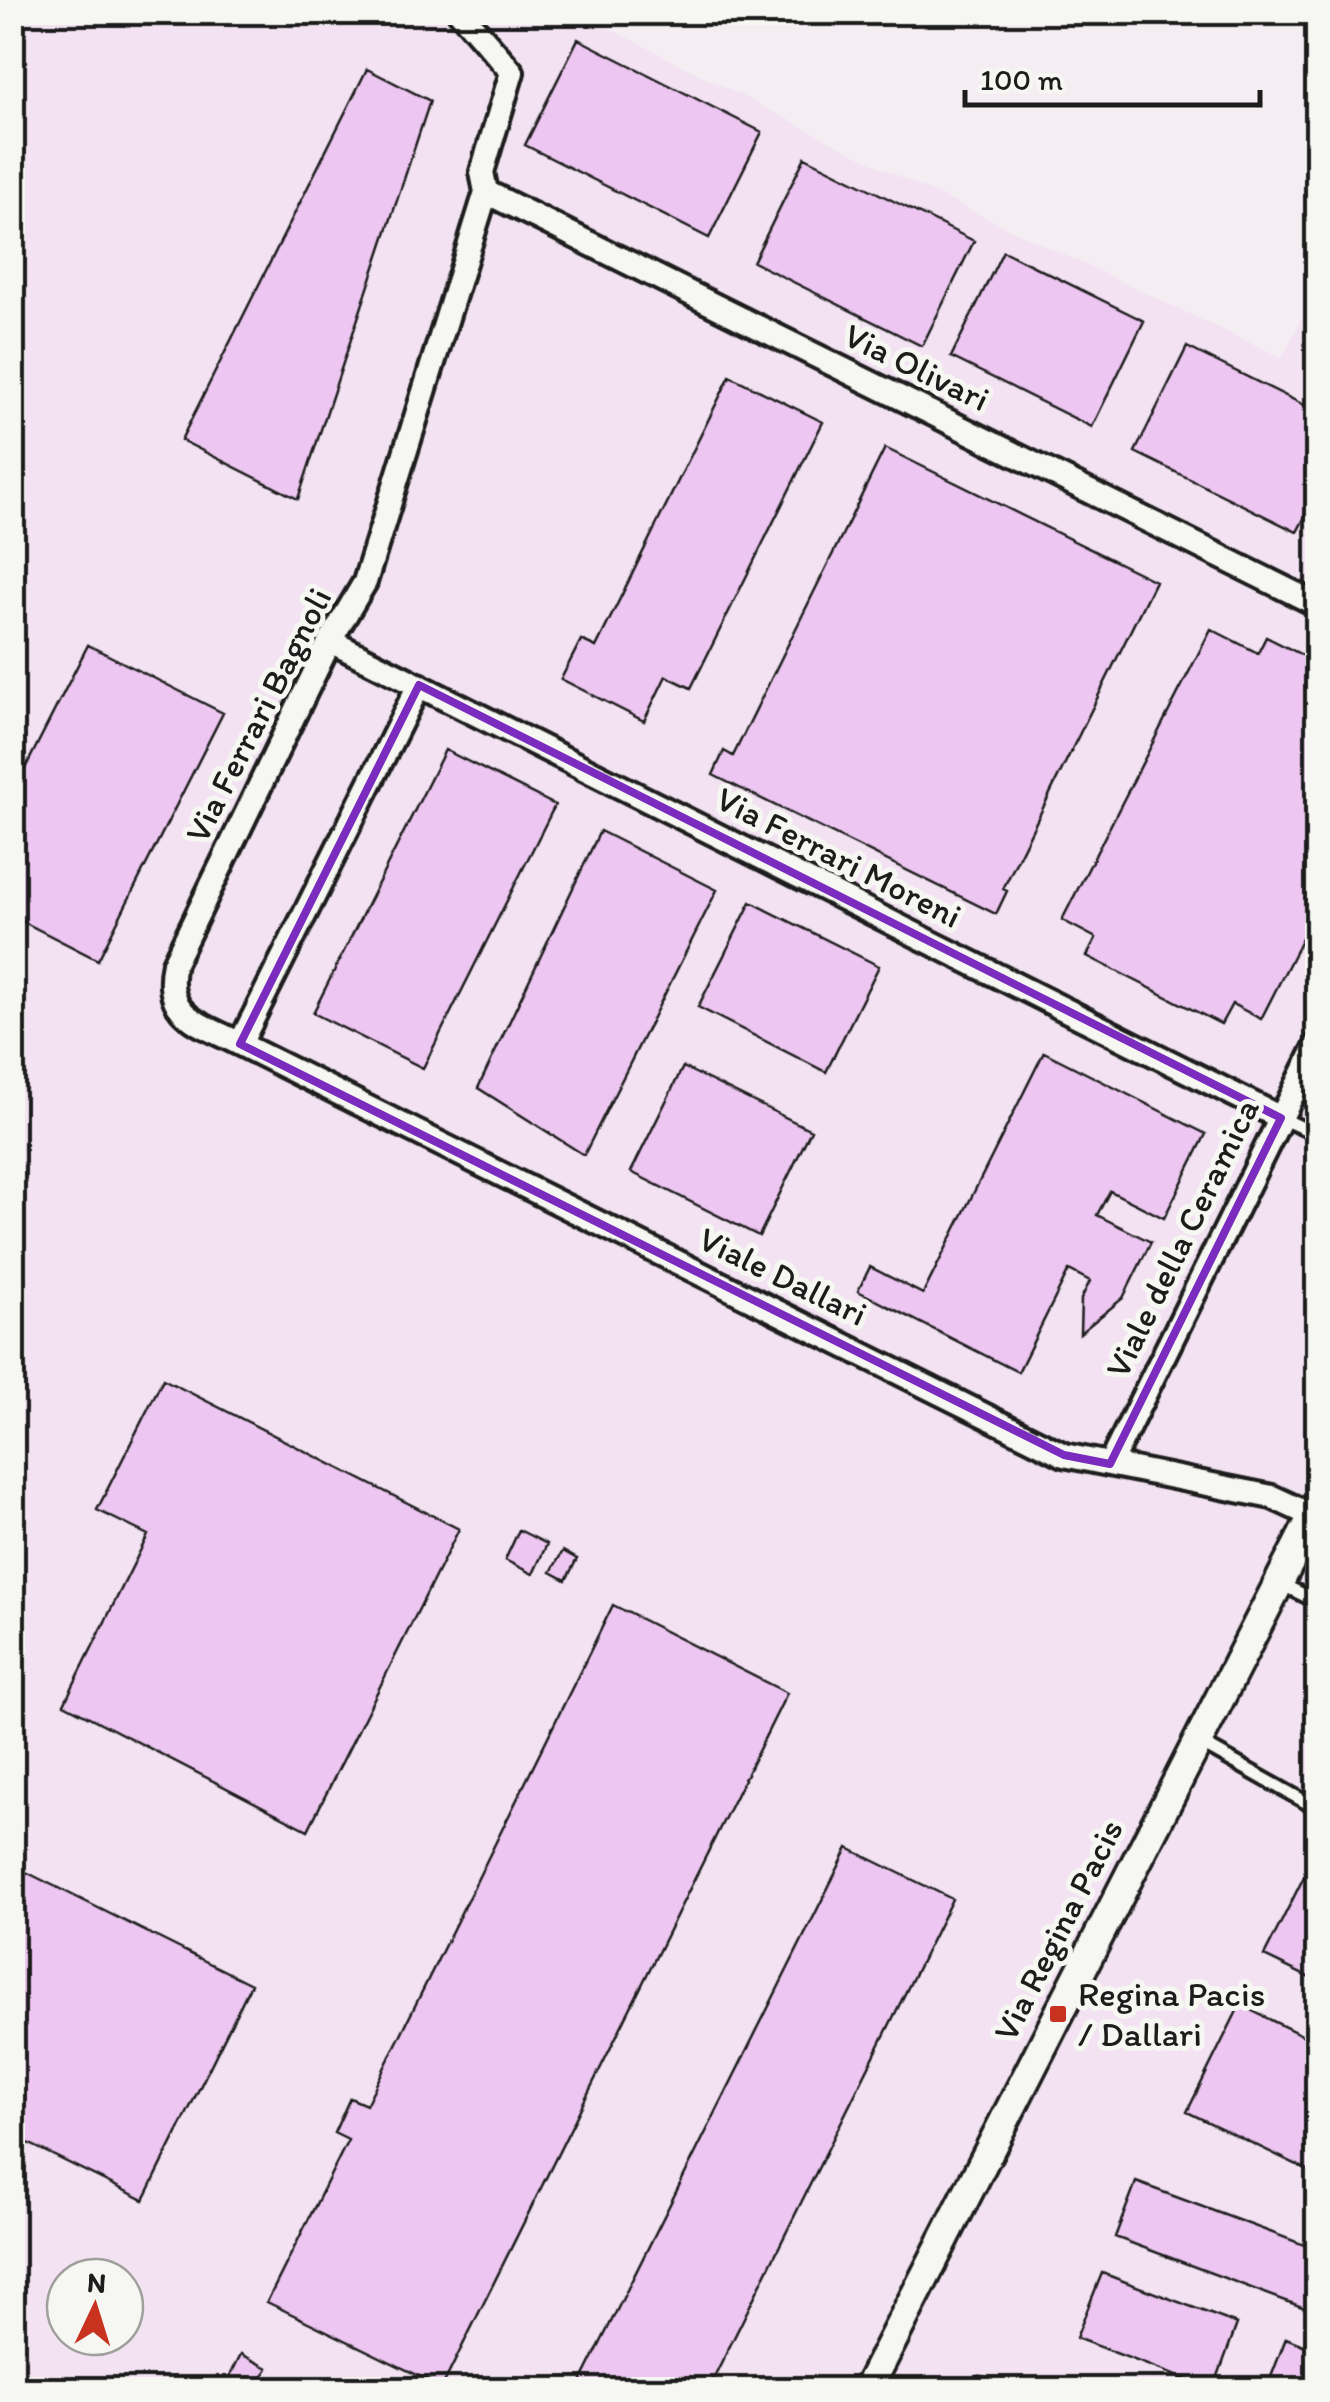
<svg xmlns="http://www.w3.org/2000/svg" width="1330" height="2402" font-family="Itim,sans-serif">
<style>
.built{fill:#f2e2f2;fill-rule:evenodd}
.building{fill:#edc7f1;stroke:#1c1c1c;stroke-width:2.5}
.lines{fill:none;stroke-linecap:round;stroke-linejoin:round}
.service-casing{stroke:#1c1c1c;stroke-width:19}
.minor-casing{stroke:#1c1c1c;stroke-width:30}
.tertiary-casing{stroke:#1c1c1c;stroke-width:35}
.service{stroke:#f6f6f2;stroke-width:11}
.minor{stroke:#f6f6f2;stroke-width:22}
.tertiary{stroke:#f6f6f2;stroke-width:28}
.marked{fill:none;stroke:#7b2cbf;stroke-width:8;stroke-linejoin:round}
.poi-dot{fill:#c8321e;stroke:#f6f6f2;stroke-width:4}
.labels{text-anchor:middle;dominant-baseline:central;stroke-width:10;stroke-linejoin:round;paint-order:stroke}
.street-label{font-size:35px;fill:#1c1c1c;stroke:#f6f6f2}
.poi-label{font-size:35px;fill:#1c1c1c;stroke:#f6f6f2;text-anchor:start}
</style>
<rect width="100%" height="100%" fill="#f4edf2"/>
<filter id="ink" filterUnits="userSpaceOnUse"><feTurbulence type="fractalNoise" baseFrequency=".01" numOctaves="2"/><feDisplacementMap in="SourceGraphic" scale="20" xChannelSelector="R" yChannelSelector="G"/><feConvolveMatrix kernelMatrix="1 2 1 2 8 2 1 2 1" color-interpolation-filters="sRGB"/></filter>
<g filter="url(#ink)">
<path class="built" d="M12,13H579L902,178L1282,358L1317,288V2389H13ZM65,2277H125V2337H65Z"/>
<path class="building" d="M578,39L762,132L709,238L525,145Z
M367,69L430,101L298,499L181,440Z
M805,157L974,241L922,346L753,262Z
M1003,251L1144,321L1092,427L951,357Z
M1187,347L1318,412V492L1297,532L1135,452Z
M730,376L823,422L691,688L666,676L644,721L561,679L581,640L596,647Z
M885,448L1155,581L1003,889L1007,891L996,914L713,775L724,751L733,756Z
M1211,629L1258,653L1266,637L1318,663V907L1261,1019L1232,1004L1221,1024L1087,956L1096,938L1062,920Z
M88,645L223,713L98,960L12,916V794Z
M445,750L555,805L423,1068L313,1013Z
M600,831L717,890L584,1155L478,1088Z
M751,902L879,966L826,1072L698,1007Z
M1044,1052L1206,1134L1164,1218L1110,1191L1097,1215L1151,1242L1123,1298L1080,1333L1081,1299L1090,1281L1069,1270L1018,1372L858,1291L870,1267L923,1294Z
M683,1067L811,1130L759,1236L631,1172Z
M163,1379L459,1529L308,1830L64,1704L148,1535L97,1510Z
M519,1530L547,1544L533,1574L505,1560Z
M563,1551L577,1559L566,1580L551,1572Z
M613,1605L787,1693L442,2387L267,2302L348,2140L334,2133L350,2098L366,2105Z
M848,1848L952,1899L708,2390H577Z
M1314,1857L1318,1859V1982L1264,1956Z
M12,1865L251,1984L144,2200L12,2135Z
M1240,2005L1318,2043V2175L1187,2112Z
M1136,2182L1318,2250V2313L1115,2237Z
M1102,2273L1237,2324L1213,2390L1076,2338Z
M1286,2338L1318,2351V2390H1266Z
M241,2354L268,2368L261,2380L279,2390H223Z"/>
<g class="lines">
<g class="service-casing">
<path id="service" d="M1281,1118L1318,1135
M1281,1584L1318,1602
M1197,1741L1318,1809
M978,2390L979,2384L1003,2390"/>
</g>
<g class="minor-casing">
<path id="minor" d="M460,12L512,72L482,172L486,192L365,582L330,641L174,963C162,1017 200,1023 240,1044L1064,1455L1272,1497L1313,1516
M486,192L1318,605
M330,641L1281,1118
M240,1044L419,685
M1110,1464L1318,1043"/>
</g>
<g class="tertiary-casing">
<path id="tertiary" d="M867,2390L1318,1506"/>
</g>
<use href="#service" class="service"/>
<use href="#minor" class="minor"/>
<use href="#tertiary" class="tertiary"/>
</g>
</g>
<path class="marked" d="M419,685L1281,1118L1110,1464L1064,1455L240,1044Z"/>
<rect class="poi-dot" x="1048" y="2004" width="20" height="20" rx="5"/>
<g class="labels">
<g class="street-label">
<text transform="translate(917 367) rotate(26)">Via Olivari</text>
<text transform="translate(258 715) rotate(-63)">Via Ferrari Bagnoli</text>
<text transform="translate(839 857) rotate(27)">Via Ferrari Moreni</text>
<text transform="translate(1182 1238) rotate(-64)">Viale della Ceramica</text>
<text transform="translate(783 1276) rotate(26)">Viale Dallari</text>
<text transform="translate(1058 1930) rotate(-63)">Via Regina Pacis</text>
</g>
<g class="poi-label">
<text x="1078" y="1994">Regina Pacis<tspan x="1078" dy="40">/ Dallari</tspan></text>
</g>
</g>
<rect width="1330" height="2402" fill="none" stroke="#f6f6f2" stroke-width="50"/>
<rect x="25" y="25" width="1280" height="2352" fill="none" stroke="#1c1c1c" stroke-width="4" filter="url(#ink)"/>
<g transform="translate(95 2307) rotate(4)"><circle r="48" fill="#f6f6f2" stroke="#9f9f9c" stroke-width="2.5"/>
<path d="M0-8L18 38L0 25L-18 38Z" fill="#c8321e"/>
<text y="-15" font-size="28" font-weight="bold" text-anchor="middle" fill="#1c1c1c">N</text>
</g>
<path d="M965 90v15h295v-15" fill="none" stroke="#1c1c1c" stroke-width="5"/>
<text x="980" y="90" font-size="30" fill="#1c1c1c" stroke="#f6f6f2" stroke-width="8" paint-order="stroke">100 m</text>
</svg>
